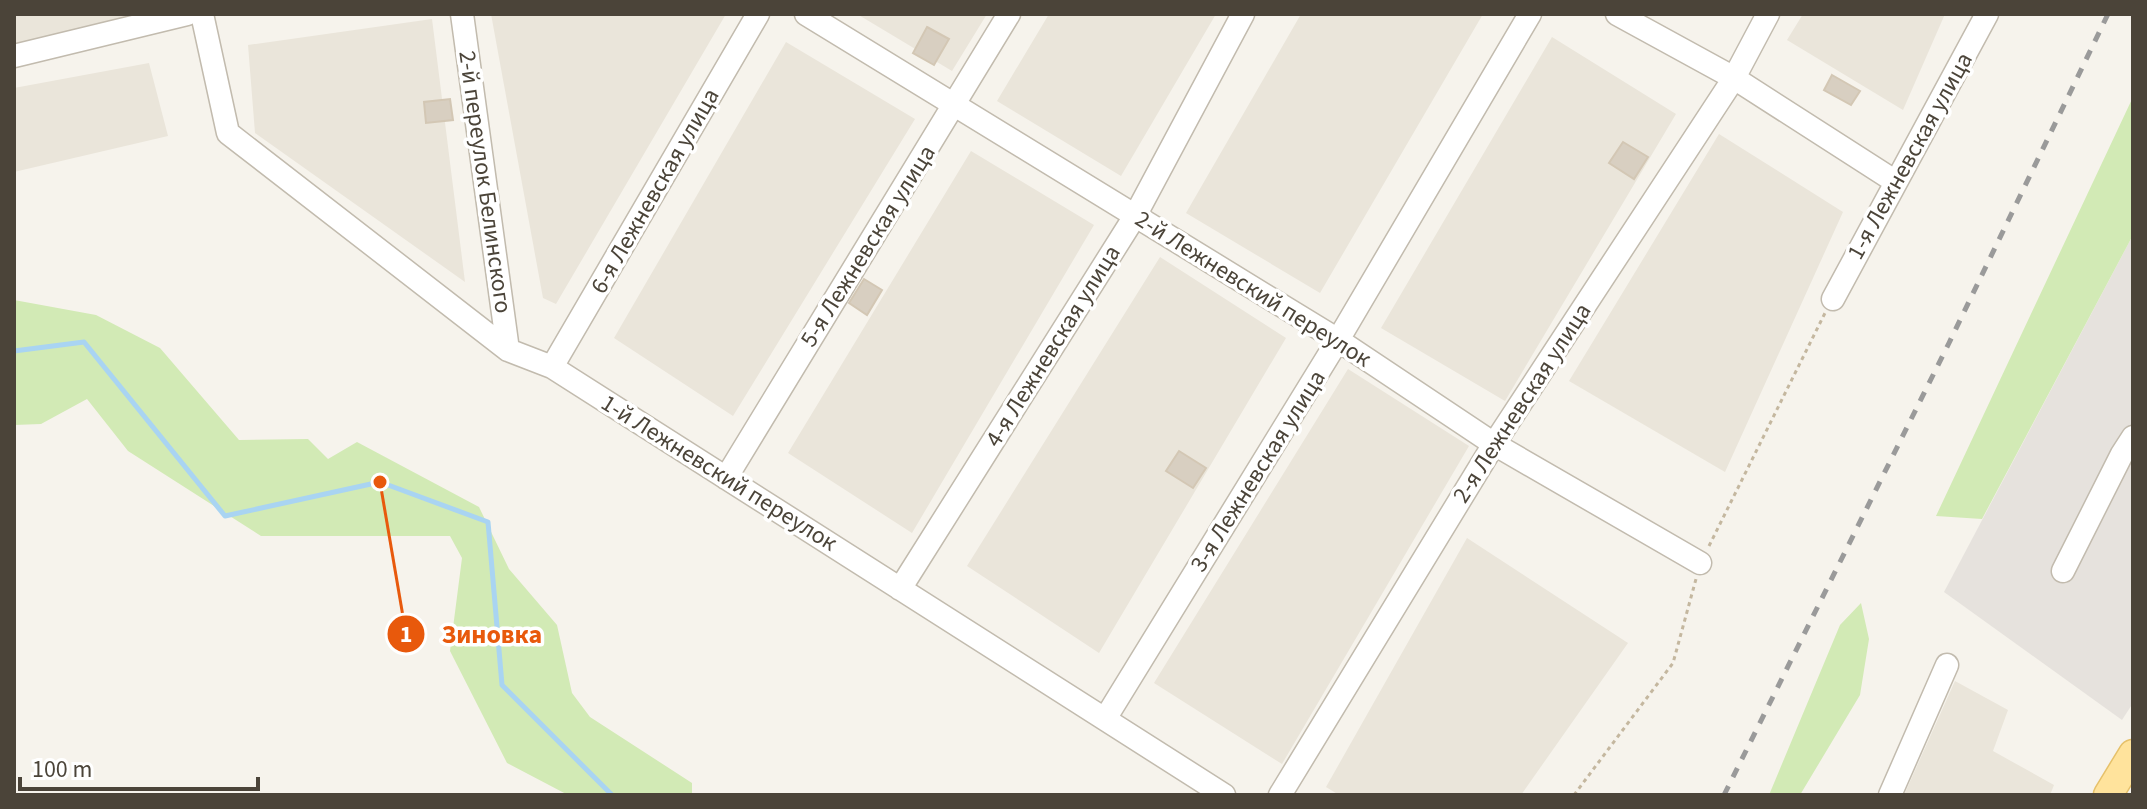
<svg xmlns="http://www.w3.org/2000/svg" width="2147" height="809" font-family="'Source Sans 3',sans-serif">
<style>
.residential{fill:#eae5da}
.industrial{fill:#e6e2dd}
.green{fill:#d2eab5}
.lines{fill:none;stroke-linecap:round;stroke-linejoin:round}
.stream{stroke:#a9d4f2;stroke-width:5}
.building{fill:#d8cfc1;stroke:#d3c7b4;stroke-width:2}
.minor-casing{stroke:#c2bbae;stroke-width:25}
.major-casing{stroke:#e6c16a;stroke-width:31}
.path{stroke:#c4b79f;stroke-width:3;stroke-dasharray:4 4;stroke-linecap:butt}
.minor{stroke:#fff;stroke-width:22}
.major{stroke:#ffe39c;stroke-width:28}
.rail{stroke:#9a9a9a;stroke-width:5;stroke-dasharray:10 10;stroke-linecap:butt}
.labels{text-anchor:middle;dominant-baseline:central;stroke-width:7;stroke-linejoin:round;paint-order:stroke}
.street-label{font-size:24px;fill:#4b4439;stroke:#fff}
.leader{fill:none;stroke:#e8590c;stroke-width:3}
.callout-dot{fill:#e8590c;stroke:#fff;stroke-width:3}
.mark-label{font-size:24px;text-anchor:middle;font-weight:bold;fill:#fff}
.callout-label{font-size:26px;text-anchor:middle;font-weight:bold;fill:#e8590c;stroke:#fff;stroke-width:7;stroke-linejoin:round;paint-order:stroke}
</style>
<rect width="100%" height="100%" fill="#f6f3ec"/>
<path class="residential" d="M14,14H142V15L14,44Z
M491,14H726L556,304L543,298Z
M857,14H987L952,71Z
M1049,14H1216L1121,176L997,101Z
M1301,14H1483L1320,293L1186,213Z
M1803,14H1945L1903,110L1787,40Z
M432,19L465,282L255,133L248,45Z
M1552,37L1676,114L1505,401L1381,328Z
M786,42L915,119L733,416L614,338Z
M149,63L168,136L14,172V88Z
M1719,134L1843,212L1725,472L1569,381Z
M971,151L1094,225L912,533L788,453Z
M1160,257L1286,338L1099,653L967,566Z
M1348,369L1469,446L1282,764L1154,683Z
M1467,538L1628,643L1521,795H1339L1326,787Z
M1955,681L2008,710L1993,751L2054,785L2050,795H1904Z"/>
<path class="industrial" d="M2133,235V703L2122,720L1944,592Z"/>
<path class="green" d="M2133,97V235L1982,519L1936,516Z
M14,300L96,315L160,348L239,440L308,439L328,459L357,442L479,507L509,569L557,625L572,693L590,717L692,783V795H568L507,763L450,651L462,558L450,536H261L128,451L87,399L41,424L14,425Z
M1861,603L1869,639L1860,695L1800,795H1769L1840,625Z"/>
<g class="lines">
<path class="stream" d="M14,351L84,342L225,516L380,482L488,522L502,685L612,795"/>
</g>
<path class="building" d="M927,27L949,39L934,65L913,53Z
M1832,75L1860,91L1851,105L1824,90Z
M450,99L453,120L426,123L424,102Z
M1623,142L1648,157L1634,179L1609,163Z
M864,279L882,290L867,315L849,303Z
M1179,451L1206,468L1193,488L1166,471Z"/>
<g class="lines">
<g class="minor-casing">
<path id="minor" d="M202,14L228,133L508,350L552,367L1224,795
M462,14L508,350
M806,14L1338,340L1494,444L1700,563
M1617,14L1734,78L1896,182
M14,56L187,14
M1833,299L1987,14
M552,367L758,14
M726,478L1009,14
M2063,571L2122,454L2133,437
M900,589L1135,216L1243,14
M1105,719L1338,340L1530,14
M1280,795L1494,444L1734,78L1768,14
M1890,795L1947,665"/>
</g>
<g class="major-casing">
<path id="major" d="M2108,795L2133,754"/>
</g>
<path class="path" d="M1709,546L1825,313
M1574,795L1673,663L1696,579"/>
<use href="#minor" class="minor"/>
<use href="#major" class="major"/>
<path class="rail" d="M1724,795L1949,343L2108,14"/>
</g>
<g class="labels">
<g class="street-label">
<text transform="translate(1910 156) rotate(-61)">1-я Лежневская улица</text>
<text transform="translate(485 182) rotate(82)">2-й переулок Белинского</text>
<text transform="translate(655 191) rotate(-60)">6-я Лежневская улица</text>
<text transform="translate(868 246) rotate(-58)">5-я Лежневская улица</text>
<text transform="translate(1253 289) rotate(32)">2-й Лежневский переулок</text>
<text transform="translate(1053 346) rotate(-58)">4-я Лежневская улица</text>
<text transform="translate(1522 403) rotate(-57)">2-я Лежневская улица</text>
<text transform="translate(1258 471) rotate(-58)">3-я Лежневская улица</text>
<text transform="translate(719 473) rotate(32)">1-й Лежневский переулок</text>
</g>
</g>
<path class="leader" d="M380 482L406 634"/>
<g class="callout-dot">
<circle cx="380" cy="482" r="8"/>
<circle cx="406" cy="634" r="20"/>
</g>
<g class="mark-label">
<text x="406" y="642">1</text>
</g>
<g class="callout-label">
<text x="492" y="643">Зиновка</text>
</g>
<rect width="2147" height="809" fill="none" stroke="#4b4439" stroke-width="32"/>
<path d="M20 777v12h238v-12" fill="none" stroke="#4b4439" stroke-width="4"/>
<text x="32" y="777" font-size="24" fill="#4b4439" stroke="#ffffff" stroke-width="6" paint-order="stroke">100 m</text>
</svg>
